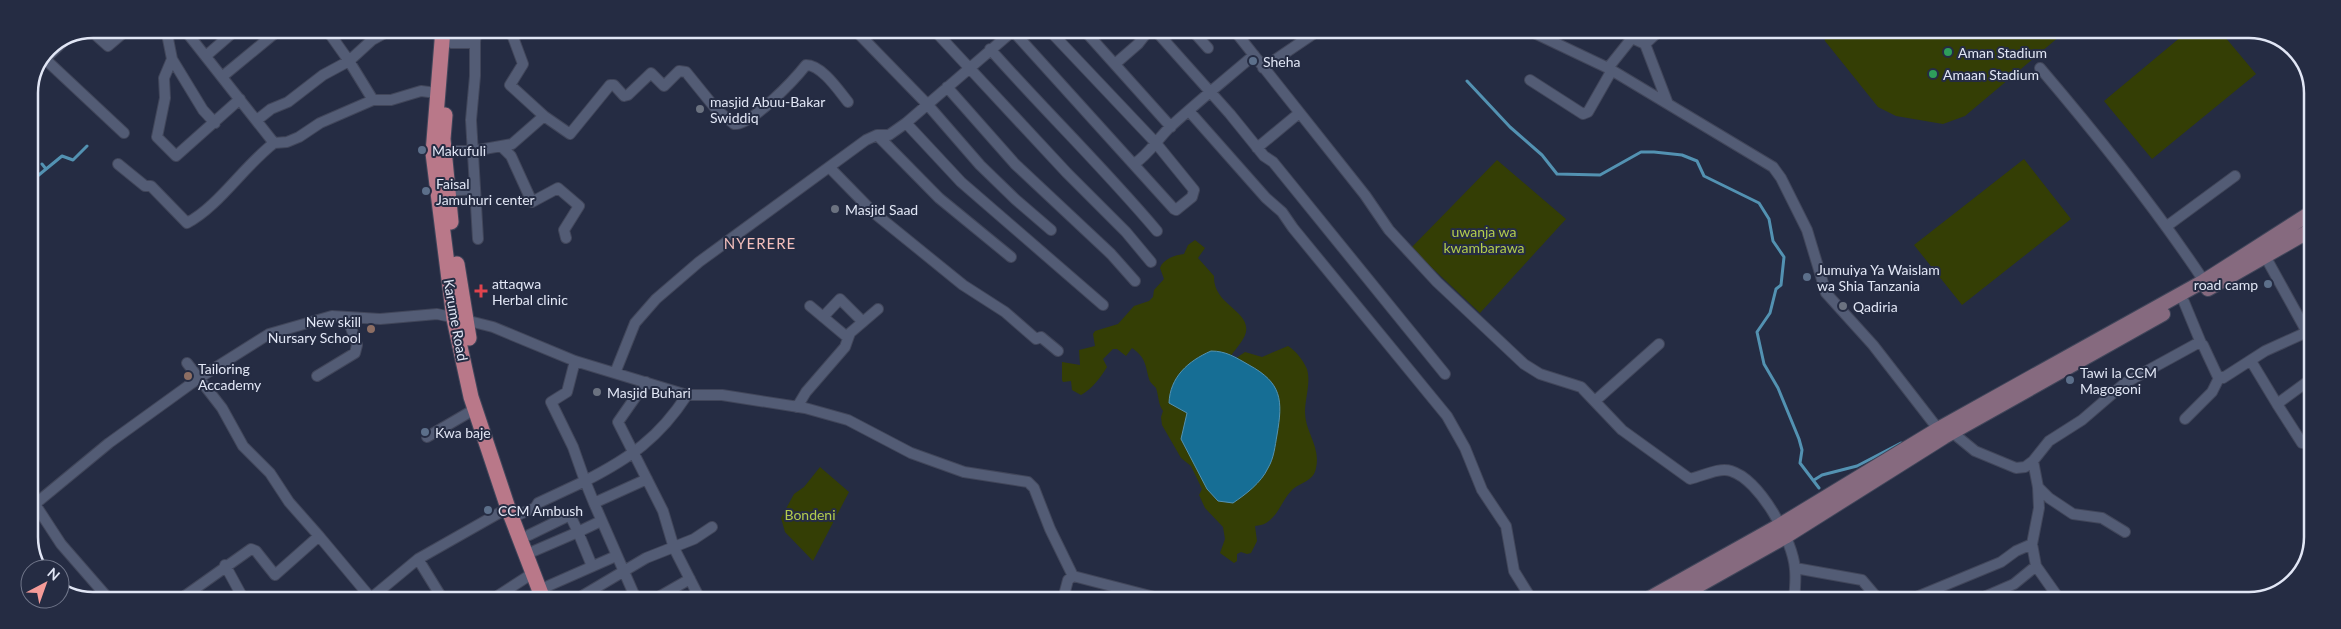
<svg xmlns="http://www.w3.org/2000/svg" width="2341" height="629" font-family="Lato,sans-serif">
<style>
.green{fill:#343e05}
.water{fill:#166e95;stroke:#5392b2}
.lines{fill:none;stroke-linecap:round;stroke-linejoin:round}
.stream{stroke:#5392b2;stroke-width:3}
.street-casing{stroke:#41465a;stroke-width:12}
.secondary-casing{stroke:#41465a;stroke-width:16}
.primary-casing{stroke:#41465a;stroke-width:17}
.street{stroke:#535c75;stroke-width:10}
.secondary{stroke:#866a7f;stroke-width:14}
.primary{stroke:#b97889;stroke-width:15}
.leisure-dot{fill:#2e9e5b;stroke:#252c43;stroke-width:2}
.service-dot{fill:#5c6f8a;stroke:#252c43;stroke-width:2}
.worship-dot{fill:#6b7280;stroke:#252c43;stroke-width:2}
.health-dot{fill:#e0444e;stroke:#252c43;stroke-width:2}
.education-dot{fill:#8d6e63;stroke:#252c43;stroke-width:2}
.labels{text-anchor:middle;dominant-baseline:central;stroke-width:4;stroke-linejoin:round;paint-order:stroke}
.poi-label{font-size:14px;fill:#e1e6f5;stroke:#252c43;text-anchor:start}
.park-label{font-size:14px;fill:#b3cc4d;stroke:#252c43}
.street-label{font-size:14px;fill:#e1e6f5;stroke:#252c43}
.neighbourhood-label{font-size:15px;letter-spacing:1px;fill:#f4c0bd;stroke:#252c43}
.rim{fill:none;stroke:#e1e6f5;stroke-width:2.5}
</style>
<rect width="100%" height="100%" fill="#252c43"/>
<path class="green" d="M1823,30L2066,31L1965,116L1943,124L1896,116L1878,107L1825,41Z
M2188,31H2220L2256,74L2152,159L2104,101Z
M2024,159L2071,219L1962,305L1914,245Z
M1497,160L1566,219L1480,313L1411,248Z
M1195,240L1205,248L1198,258L1214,276C1213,305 1250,310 1246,332C1244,341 1234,350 1229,359L1232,361L1245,352L1262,357L1288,346C1296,351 1303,360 1307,369C1311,383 1305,398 1305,412C1305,432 1321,447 1316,468C1314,481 1301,482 1292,490C1282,500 1279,515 1266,523C1263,525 1259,525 1255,526L1257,541L1251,553L1247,554L1241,552L1237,554V561L1234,563L1220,553L1225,539L1223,527L1205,508L1199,495L1202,489L1191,466L1181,458L1162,425L1161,417L1163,411C1158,404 1159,397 1156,388C1154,385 1150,383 1149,379C1145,364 1146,358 1132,348L1126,356L1117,349H1113L1103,359L1107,367C1101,377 1092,389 1081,395L1072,390L1071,381L1063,382L1062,380V362L1080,365L1079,350L1095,346L1093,334L1095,331L1118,324L1134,306L1149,301L1153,297L1154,290L1164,279L1160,268C1163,259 1175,255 1184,254L1188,245Z
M820,467L849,492L813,561L785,532L781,518L794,494L804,487Z"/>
<path class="water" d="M1211,351C1226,351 1235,357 1249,365C1282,383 1283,400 1277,435C1275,446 1274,458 1268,468C1261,483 1246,494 1233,503L1218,501L1207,489L1181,439L1187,413L1169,403C1170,377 1188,361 1211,351Z"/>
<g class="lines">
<path class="stream" d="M1467,81L1510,127L1542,155L1557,174L1600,175L1641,152H1654L1682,155L1697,161L1704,176L1759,203L1769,219L1773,241L1784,257L1781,285L1776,289L1770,313L1757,332L1764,364L1778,388L1799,439L1802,450L1800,463L1819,488
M42,164L46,169
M29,183L62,156L73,160L87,146
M29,205L36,213L29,220
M29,259L33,263L29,269
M1814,480L1822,475L1857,466L1901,443"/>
<g class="street-casing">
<path id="street" d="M166,29L172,59L164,78L165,98L157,137L176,156L240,99
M320,29L327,30L349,61L373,100
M510,29L523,64L510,85L544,116
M854,29L927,104L980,165L1015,199L1051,230
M90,30L108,46L128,29
M934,30L1067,173L1126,232L1151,262
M1084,30L1171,127
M1155,30L1230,114L1264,156L1273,162L1445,374
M1192,30L1208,48
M1234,30L1365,195L1389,230L1437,282L1524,364L1540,374L1581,387L1622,430L1690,479C1703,476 1719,467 1731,471C1760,480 1793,540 1795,569C1796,579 1795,590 1794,600
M1528,30L1608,68L1773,167L1781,178L1807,230L1826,293L1873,345L1942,434
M1626,30L1632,38L1645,44
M1660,30L1645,44L1668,104
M1013,31L1174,209L1176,210L1192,197L1194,190L1155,142L1049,30
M64,41L45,59L124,133
M451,43H475V76L471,120L478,239
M475,43L476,29
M990,49C1045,111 1104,168 1157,231
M207,55L237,29
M172,59L203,110L215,123
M1115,64L1138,44L1149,30
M1263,68L1319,30
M1608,68L1632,38
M2040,68C2098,136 2154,206 2204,281
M223,76L280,29
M1530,80L1583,114L1588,112L1612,70
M947,87L1015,164L1111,254L1135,281
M1189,111L1266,198L1282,212L1293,228L1447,416L1465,448L1482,490L1506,526L1514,571L1532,600
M257,120L271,109L288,102L323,75L349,61L372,40L392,29
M906,123L961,182L1103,305
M877,135L939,198L1011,257
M274,143L287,142L299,137L320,123L373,100H391L421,91L437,93
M502,147L511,156L532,202L558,188L579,206L564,230L566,238
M1257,148L1298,114
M444,151H473L512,144L544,116L570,134L610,85H614L624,96L628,95L651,73L664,86L679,71L686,72L716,109L734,124C751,126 795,79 806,65C822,65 839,91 848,102
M118,164L145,186H151L187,223C218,207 244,166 274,143L184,29
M1134,164C1148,155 1157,140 1169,128C1196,103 1226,79 1254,55
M829,167L873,212L963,285L1005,312L1036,339L1041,337L1058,351
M448,191L475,189
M2167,226L2235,176
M2265,256L2307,332L2311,331
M2184,302L2201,343
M810,306L847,337
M823,317L840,299L863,322
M2251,361L2277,404
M187,363L222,408L243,446L270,473L289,502L319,536
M615,373L635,323L656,299L699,262L866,140L877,135H889L906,123L1014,30
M317,376L355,353L357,345L348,319
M646,382L618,422L663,511L674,548L700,599
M1595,401L1659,344
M797,407L806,392L845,347L850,333L878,309
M2185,419L2212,392L2219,378
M1953,433L1975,451L2016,468L2025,467L2033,461L2049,441L2082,420L2125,383L2198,343L2203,345L2217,375L2223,378L2265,351L2307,332
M427,437L475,409
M2302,443L2277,404L2311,379
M2033,461L2038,487L2049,498L2073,514L2102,518L2125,532
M2038,487L2039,508L2032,544L2036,566L2060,600
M29,495L61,544L108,598
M594,503L585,481C630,458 659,438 687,395
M29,509L109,443L199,378L269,334L332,316L380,319L437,314L465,320L493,327L575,361L687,395H722L805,408L848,420L911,453L964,472L1028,482L1034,488L1050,529L1073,576L1162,599
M520,514L535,508L538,503L585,481L573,447L551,402L567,392L575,361
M529,535L570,515L578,532L534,551
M225,565L243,598
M592,566L578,532L601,521
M1795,568L1862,580L1879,600
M548,586L616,556
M182,598L251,549L256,551L275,575L319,536L370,597
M371,598L418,559
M442,598L418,559L508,508
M493,599L533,573
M577,599L646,558L694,539L712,527
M636,599L594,503L647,479
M655,599L690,579
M1063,599L1068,580L1073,576
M1909,600L2001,562L2016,551L2032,544
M1977,600L2014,584L2036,566"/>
</g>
<g class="secondary-casing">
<path id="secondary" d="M2208,289L2311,230
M1646,600L1780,525L1938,429L2204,281L2312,212
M1673,600L1785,537L1944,437L2163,314"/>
</g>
<g class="primary-casing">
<path id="primary" d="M443,29L433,153L454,319L471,397L508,508L543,599
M445,115L443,139L451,222
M457,264L469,338"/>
</g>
<use href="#street" class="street"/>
<use href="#secondary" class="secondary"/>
<use href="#primary" class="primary"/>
</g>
<g class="leisure-dot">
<circle cx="1948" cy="52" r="5"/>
<circle cx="1933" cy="74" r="5"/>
</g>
<g class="service-dot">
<circle cx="1253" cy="61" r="5"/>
<circle cx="422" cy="150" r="5"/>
<circle cx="426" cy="191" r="5"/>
<circle cx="1807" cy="277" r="5"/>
<circle cx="2268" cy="284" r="5"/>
<circle cx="2070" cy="380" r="5"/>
<circle cx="425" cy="432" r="5"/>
<circle cx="488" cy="510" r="5"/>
</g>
<g class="worship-dot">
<circle cx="700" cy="109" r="5"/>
<circle cx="835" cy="209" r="5"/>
<circle cx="1843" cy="306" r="5"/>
<circle cx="597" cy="392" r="5"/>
</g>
<path class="health-dot" d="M478.5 283.5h5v5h5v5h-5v5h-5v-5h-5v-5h5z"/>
<g class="education-dot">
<circle cx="371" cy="329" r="5"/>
<circle cx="188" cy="376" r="5"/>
</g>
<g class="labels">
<g class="poi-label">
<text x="1958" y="52">Aman Stadium</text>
<text x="1263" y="61">Sheha</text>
<text x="1943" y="74">Amaan Stadium</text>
<text x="710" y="101">masjid Abuu-Bakar<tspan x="710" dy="16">Swiddiq</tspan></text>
<text x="432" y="150">Makufuli</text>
<text x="436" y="183">Faisal<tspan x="436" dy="16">Jamuhuri center</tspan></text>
<text x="845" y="209">Masjid Saad</text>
<text x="1817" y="269">Jumuiya Ya Waislam<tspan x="1817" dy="16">wa Shia Tanzania</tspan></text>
<text x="492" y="283">attaqwa<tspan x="492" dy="16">Herbal clinic</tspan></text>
<text x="2258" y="284" text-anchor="end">road camp</text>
<text x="1853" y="306">Qadiria</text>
<text x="361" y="321" text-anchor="end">New skill<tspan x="361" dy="16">Nursary School</tspan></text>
<text x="198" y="368">Tailoring<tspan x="198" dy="16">Accademy</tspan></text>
<text x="2080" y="372">Tawi la CCM<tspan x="2080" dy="16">Magogoni</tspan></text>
<text x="607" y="392">Masjid Buhari</text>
<text x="435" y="432">Kwa baje</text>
<text x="498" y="510">CCM Ambush</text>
</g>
<g class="park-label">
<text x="1484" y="231">uwanja wa<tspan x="1484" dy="16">kwambarawa</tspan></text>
<text x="810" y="514">Bondeni</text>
</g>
<g class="street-label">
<text transform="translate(456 320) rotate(80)">Karume Road</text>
</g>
<g class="neighbourhood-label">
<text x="760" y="243">NYERERE</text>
</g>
</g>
<path d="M0 0H2341V629H0ZM93 38H2249A55 55 0 0 1 2304 93V537A55 55 0 0 1 2249 592H93A55 55 0 0 1 38 537V93A55 55 0 0 1 93 38Z" fill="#252c43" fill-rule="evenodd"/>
<path class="rim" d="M93 38H2249A55 55 0 0 1 2304 93V537A55 55 0 0 1 2249 592H93A55 55 0 0 1 38 537V93A55 55 0 0 1 93 38Z"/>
<g transform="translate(45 584) rotate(41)"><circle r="24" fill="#252c43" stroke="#70768a"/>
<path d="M0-4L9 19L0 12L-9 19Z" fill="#f59b98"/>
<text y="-8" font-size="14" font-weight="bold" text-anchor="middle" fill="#e1e6f5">N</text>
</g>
</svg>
